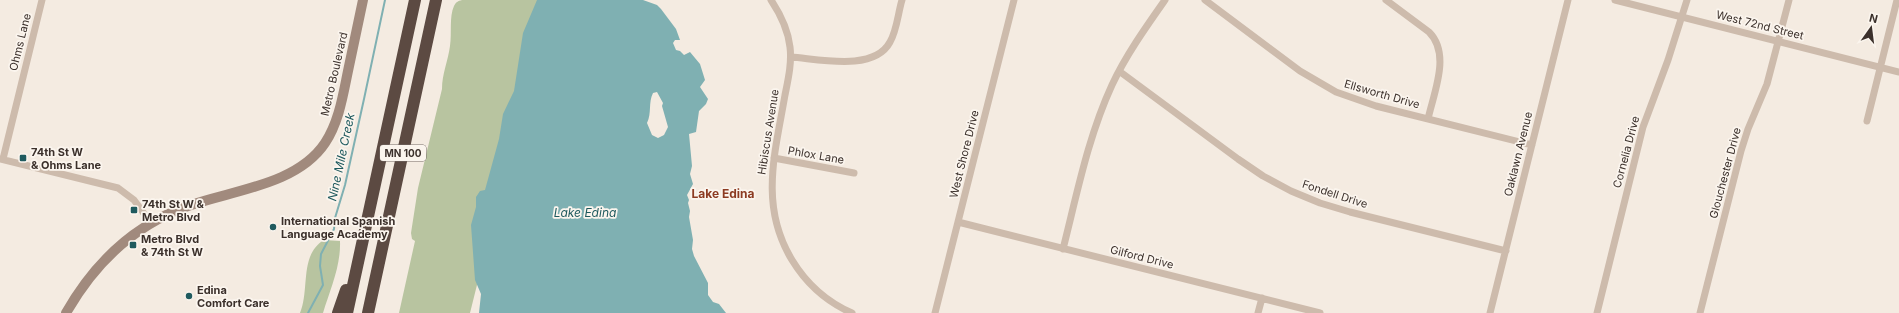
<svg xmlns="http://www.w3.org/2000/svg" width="1899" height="313" font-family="Inter,sans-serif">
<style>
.green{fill:#b8c4a0}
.water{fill:#7fb0b2;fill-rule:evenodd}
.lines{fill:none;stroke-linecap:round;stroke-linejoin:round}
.stream{stroke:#7fb0b2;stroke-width:2}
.street{stroke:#cdbbac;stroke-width:7}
.secondary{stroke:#a18a7d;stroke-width:10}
.highway{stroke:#5c4a42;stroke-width:12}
.poi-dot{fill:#1f5a5e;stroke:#fbf5ee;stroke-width:1.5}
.labels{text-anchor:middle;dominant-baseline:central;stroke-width:3.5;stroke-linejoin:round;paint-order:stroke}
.shield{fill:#fbf5ee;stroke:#756b66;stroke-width:1}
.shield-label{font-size:10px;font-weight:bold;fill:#3b302b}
.street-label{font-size:11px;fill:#3b302b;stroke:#fbf5ee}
.poi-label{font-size:11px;font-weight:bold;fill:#3b302b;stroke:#fbf5ee;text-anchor:start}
.water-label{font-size:12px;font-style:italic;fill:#1f5a5e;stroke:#fbf5ee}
.neighbourhood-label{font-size:12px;font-weight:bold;fill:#8c3b22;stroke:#fbf5ee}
</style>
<rect width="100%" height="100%" fill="#f4ebe1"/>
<path class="green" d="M462,0H548L470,313H399L415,241L412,239L411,233L418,188L442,89C442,74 448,61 450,46C452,33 449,17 454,6C456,2 458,1 462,0Z
M324,240L340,241C341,266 330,290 323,313H300C310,289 299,255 324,240Z"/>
<path class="water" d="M537,0H643L657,5L661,9L676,29L680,40H675L673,43L676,50L680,51L684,55L690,52L700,64L705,80L700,87L708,99L706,104L699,111L696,132L689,134L692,166L690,174L693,184L687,195L689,200L688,203L690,211L689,217L693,240L692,249L694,256L708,283V295L713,302L719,304L726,313H479L481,294L475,280L471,225L476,207V197L480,191L485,190L499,139L503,114L514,91L523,33ZM657,92L663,103L662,106L668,127L664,135L658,138L652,135L647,123C652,113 648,103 653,93Z"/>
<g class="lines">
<path class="stream" d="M308,313L323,285L320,266L321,254L334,229L335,218L345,185L364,99L385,0"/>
<path class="street" d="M771,0C781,15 788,29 790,47C792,63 788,80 785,95C775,153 759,206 792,260C806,283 827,302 852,313
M1205,0L1300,71L1336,92L1376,106L1532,145
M1386,0L1429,32C1451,54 1434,92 1428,119
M1615,0L1899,72
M791,57C819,59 874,72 890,42C897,30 898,13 902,0
M1119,71L1238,159L1263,176L1291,191L1320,203L1350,212L1506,251
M1867,121L1897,0
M774,158L854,173
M0,159L118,188L134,200L151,223
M3,159L42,0
M958,222L1320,313
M1063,249C1077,194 1088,137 1112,85C1126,55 1146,27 1165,0
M935,313L1014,0
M1258,313L1262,298
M1490,313L1568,0
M1597,313L1643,127L1668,60L1687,0
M1700,313L1741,151L1748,129L1767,84L1789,0"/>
<path class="secondary" d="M66,313C94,264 134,225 188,206C233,190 297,185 325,143C339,122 343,95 348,71C353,47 358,24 363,0"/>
<path class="highway" d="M338,313L346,290
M347,313L415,0
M368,313L436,0"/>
</g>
<g class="poi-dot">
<rect x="19" y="154" width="8" height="8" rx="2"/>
<rect x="130" y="206" width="8" height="8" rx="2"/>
<circle cx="273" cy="227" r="4"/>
<rect x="129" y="241" width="8" height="8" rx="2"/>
<circle cx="189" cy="296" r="4"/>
</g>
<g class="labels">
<rect class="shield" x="380" y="145" width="46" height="16" rx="3"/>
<g class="shield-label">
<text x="403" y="153">MN 100</text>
</g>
<g class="street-label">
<text transform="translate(1760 25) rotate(14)">West 72nd Street</text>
<text transform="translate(20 42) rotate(-76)">Ohms Lane</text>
<text transform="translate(334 74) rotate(-77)">Metro Boulevard</text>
<text transform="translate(1382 94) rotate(16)">Ellsworth Drive</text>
<text transform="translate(768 132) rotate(-81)">Hibiscus Avenue</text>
<text transform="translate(1626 152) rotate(-75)">Cornelia Drive</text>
<text transform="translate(964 154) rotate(-76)">West Shore Drive</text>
<text transform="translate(1518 154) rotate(-76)">Oaklawn Avenue</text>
<text transform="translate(816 155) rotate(10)">Phlox Lane</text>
<text transform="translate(1725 173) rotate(-75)">Glouchester Drive</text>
<text transform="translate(1335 194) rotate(18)">Fondell Drive</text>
<text transform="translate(1142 257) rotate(14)">Gilford Drive</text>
</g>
<g class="poi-label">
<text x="31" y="152">74th St W<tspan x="31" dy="13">&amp; Ohms Lane</tspan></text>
<text x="142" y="204">74th St W &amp;<tspan x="142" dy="13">Metro Blvd</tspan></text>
<text x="281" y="221">International Spanish<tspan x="281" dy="13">Language Academy</tspan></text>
<text x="141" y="239">Metro Blvd<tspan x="141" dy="13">&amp; 74th St W</tspan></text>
<text x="197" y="290">Edina<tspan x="197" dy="13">Comfort Care</tspan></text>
</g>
<g class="water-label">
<text transform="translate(341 157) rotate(-78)">Nine Mile Creek</text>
<text x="585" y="212">Lake Edina</text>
</g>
<g class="neighbourhood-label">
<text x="723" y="193">Lake Edina</text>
</g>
</g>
<g transform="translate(1871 28) rotate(14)" stroke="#fbf5ee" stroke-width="3" paint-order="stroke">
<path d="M0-3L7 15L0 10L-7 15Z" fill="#3b302b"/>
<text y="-6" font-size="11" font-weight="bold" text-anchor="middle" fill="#3b302b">N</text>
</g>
</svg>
